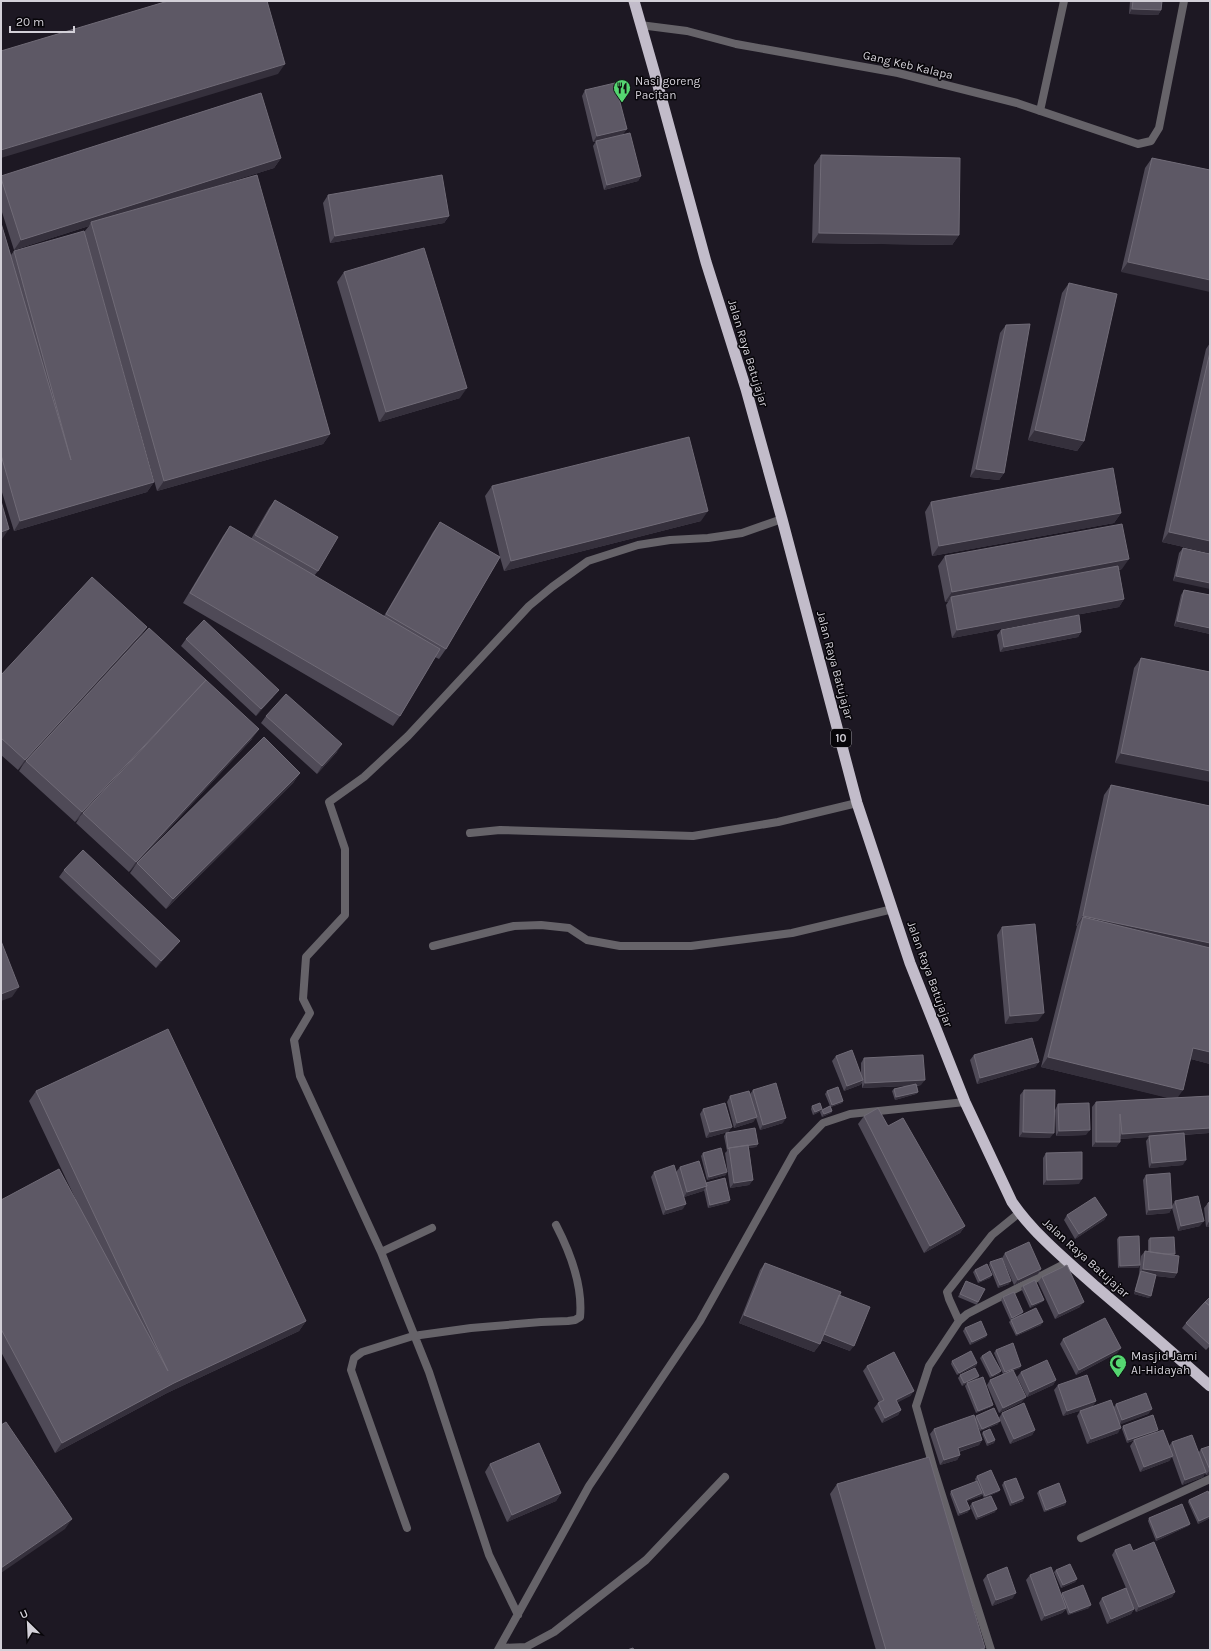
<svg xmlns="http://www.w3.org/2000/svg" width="1211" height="1651" font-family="Karla,sans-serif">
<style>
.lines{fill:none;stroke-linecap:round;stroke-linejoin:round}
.minor{stroke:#666369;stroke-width:8}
.trunk{stroke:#c2bcca;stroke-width:11}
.wall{fill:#4f4a57}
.shaded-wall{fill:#35303c}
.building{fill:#5d5865;stroke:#706b77}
.labels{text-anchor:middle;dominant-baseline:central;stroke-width:3;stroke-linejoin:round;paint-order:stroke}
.shield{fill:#070509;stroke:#96939a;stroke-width:1}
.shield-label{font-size:11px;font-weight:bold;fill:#d3d0d8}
.street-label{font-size:12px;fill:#d3d0d8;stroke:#070509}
.poi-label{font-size:12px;fill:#d3d0d8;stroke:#070509;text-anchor:start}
</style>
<rect width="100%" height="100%" fill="#1d1823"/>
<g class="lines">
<path class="minor" d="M640,25L687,31L736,44L898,73L1017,103L1138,144L1151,141L1159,128L1184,1
M1040,111L1064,1
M470,833L500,830L693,836L778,822L857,803
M433,946L514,926L541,925L569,928L587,940L620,946H691L792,933L893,909
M381,1252L432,1228
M959,1321L949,1299L947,1292L992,1235L1019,1213
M407,1528L351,1370L354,1358L362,1352L413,1336L471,1328L541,1322L568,1321L575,1320L580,1317C583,1286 570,1252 556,1225
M1081,1538L1210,1479
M518,1615L489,1555L429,1372L381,1252L300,1076L294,1040L310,1013L303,999L306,957L345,915V849L329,802L364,777L408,736L529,606L552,587L588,561L638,545L670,540L708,538L742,533L782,519
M500,1648L526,1647L554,1632L646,1560L725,1477
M498,1650L589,1486L700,1321L794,1153L823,1123L850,1114L965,1102
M991,1650L934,1470L916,1406L929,1366L959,1321L967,1314L1068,1262"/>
<path class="trunk" d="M634,1L654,71L706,262L746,389L782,519L857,803L910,963L965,1102L1012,1202C1034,1234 1066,1260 1095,1286C1134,1319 1172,1352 1210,1386"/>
</g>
<path class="wall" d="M1130,1H1162L1161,10L1158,15L1129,14Z
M585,90L627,129L623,134L593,142L582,96Z
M596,141L641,176L638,181L604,190L593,146Z
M821,155L959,235L952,245L812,243L814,165Z
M281,158L274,168L177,198L330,434L323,444L157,491L84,232L89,226L14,250L1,209V176Z
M1152,158L1210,170L1121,272L1145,168Z
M328,195L449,216L444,223L330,243L323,203Z
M1,223L11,255L14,251L154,482L147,492L14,531L1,489Z
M344,272L460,398L379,422L337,282Z
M1069,283L1084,441L1077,451L1028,440L1062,293Z
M1006,325L1004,473L999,480L970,477L1000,333Z
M1210,343V553L1162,542L1206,349Z
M492,486L701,521L504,571L500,557L446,649L439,659L435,657L400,716L393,726L183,603L223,536L230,526L251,539L269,508L275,500L318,571L314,576L384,616L433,532L440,522L500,557L485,496Z
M931,502L1121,513L1114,523L932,556L925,512Z
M1183,548L1210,554L1173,581L1179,553Z
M945,556L1122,569L1119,570L1124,599L1119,607L952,638L946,605L948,602H945L938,566Z
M1184,590L1210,595V634L1174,626L1181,595Z
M147,627L140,637L73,709L206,680L202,684L252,739L129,872L76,823L80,817L75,822L19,771L24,763L18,770L1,755V675Z
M1001,630L1081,632L1078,637L1000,652L997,635Z
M186,639L273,697L256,716L181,646Z
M1141,658L1210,672L1115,763L1134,668Z
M266,716L337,752L317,774L261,723Z
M300,773L293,783L166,909L130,873L137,863Z
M1111,785L1210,806V1064L1191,1059L1177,1098L1210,1096V1131L1209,1133L1184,1135L1183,1165L1149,1168L1146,1141L1149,1137L1120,1139V1142L1116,1147H1092V1107L1096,1102L1170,1098L1041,1067L1077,926H1076L1104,795Z
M64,870L174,948L156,968L59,877Z
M1002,927L1038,1021L1005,1024L997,935Z
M974,1055L1039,1062L1035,1067L977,1084L970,1060Z
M836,1056L861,1075V1063L864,1058L921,1085L917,1086L918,1092L916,1094L895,1100L892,1091L894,1089L906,1086L862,1088V1083L860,1085L844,1091L832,1061Z
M753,1090L783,1123L760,1130L756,1118L753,1122L734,1128L727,1102L730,1096L750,1094Z
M1024,1090L1050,1138L1019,1137L1020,1095Z
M36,1091L306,1321L299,1331L167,1393L55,1453L1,1352V1200H76L29,1101Z
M827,1091L843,1101L842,1103L831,1107L832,1111L831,1113L822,1117L820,1112L822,1110L830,1106L825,1094Z
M1058,1104L1086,1135L1056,1136L1055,1110Z
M812,1106L821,1111L813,1115L811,1109Z
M703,1109L732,1127L728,1132L706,1138L700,1114Z
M864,1116L888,1126L965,1226L960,1233L924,1253L858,1124Z
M726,1133L758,1144L756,1147L749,1148L753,1180L749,1185L730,1188L725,1153L727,1151L724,1136Z
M703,1153L726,1175L707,1180L701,1156Z
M1046,1153L1079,1184L1043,1185V1158Z
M680,1167L706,1183L730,1200L728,1203L708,1208L704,1190L703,1191L684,1197L683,1209L663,1215L651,1177L654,1172H676Z
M1146,1175L1172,1206L1175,1201L1200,1226L1178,1231L1172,1208L1169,1213L1146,1215L1143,1180Z
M1208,1203L1210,1227H1206L1204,1208Z
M1067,1215H1107L1104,1220L1075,1239L1064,1220Z
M1119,1237L1140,1265L1138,1268H1118L1117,1239Z
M1150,1238L1175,1254L1174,1255L1177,1273L1174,1278L1156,1276L1149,1298L1134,1294L1139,1274L1141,1256L1145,1251L1148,1252V1240Z
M1005,1253L1041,1269L1038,1274L1014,1285L1002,1258Z
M990,1262L1009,1284L998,1288L989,1265Z
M765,1263L839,1295L850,1351L821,1340L820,1344L814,1352L739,1323L760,1270Z
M975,1270L992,1275L990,1278L978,1283L973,1272Z
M1042,1277L1080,1307L1055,1319L1038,1282Z
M966,1281L978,1302L977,1305L958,1297Z
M1023,1286L1044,1300L1042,1302L1030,1308L1021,1288Z
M1003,1297L1023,1312L1021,1315L1041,1325L1016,1336L1009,1322L1011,1320H1010L1001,1300Z
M1210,1297V1346L1206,1350L1182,1328L1186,1323Z
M965,1328L986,1337L970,1345L963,1331Z
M1063,1339L1121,1348L1117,1353L1076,1375L1060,1344Z
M996,1350L1020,1368L1013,1371L1022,1402L999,1413L987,1385L990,1380L1003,1374L994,1353Z
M982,1356L1001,1371L999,1374L990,1378L980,1358Z
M952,1361L977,1363L976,1366L957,1375L951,1364Z
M867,1366L914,1391L910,1396L897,1402L901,1410L898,1415L882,1423L874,1408L878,1403L879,1402L863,1371Z
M1021,1372L1056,1380L1053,1385L1027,1397L1017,1377Z
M960,1375L977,1379L968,1383L991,1407L976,1413L965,1386L967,1383L962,1386L958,1378Z
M1058,1385L1096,1401L1092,1407L1063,1416L1054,1390Z
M1116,1404L1152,1409L1148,1414L1120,1424L1118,1433L1087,1444L1077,1416L1080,1411L1114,1407Z
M1002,1413L1035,1430L1032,1435L1010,1444L999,1418Z
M976,1416L998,1424L980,1431L977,1424L982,1440L979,1445L959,1452L960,1455L957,1460L940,1465L930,1434L934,1429L975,1418Z
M1123,1426L1156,1432L1169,1446L1172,1442L1199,1452L1201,1449L1210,1446V1474L1206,1475L1205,1473L1203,1477L1182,1485L1172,1457L1169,1461L1140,1472L1130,1446L1134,1440L1151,1434L1127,1443L1122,1429Z
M983,1432L995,1440L994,1443L987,1446L982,1434Z
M490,1464L561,1493L556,1501L507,1522L485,1472Z
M977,1476L1000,1490L998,1492L984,1498L982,1494L981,1496L967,1501L968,1512L958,1516L950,1494L951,1491L976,1482L975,1479Z
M1004,1482L1023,1501L1010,1506L1002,1485Z
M837,1484L983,1650H876L830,1494Z
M1039,1491L1066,1502L1065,1505L1044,1512L1037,1493Z
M1189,1500L1210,1518L1198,1524L1188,1502Z
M972,1503L995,1512L976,1520L970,1506Z
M1149,1518L1190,1524L1188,1526L1156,1541L1148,1521Z
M1115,1550L1133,1551L1175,1592L1172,1597L1136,1612L1132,1604L1134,1609L1131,1614L1107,1624L1099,1603L1102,1598L1126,1588L1112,1555Z
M1056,1570L1077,1579L1075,1582L1061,1588L1054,1572Z
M987,1575L1013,1598L992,1606L983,1580Z
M1030,1575L1061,1595L1062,1593L1089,1608L1068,1615L1066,1609L1062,1613L1041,1621L1026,1580Z"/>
<path class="shaded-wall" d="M1132,9L1161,10L1158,15L1129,14Z
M285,64L278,74L1,158V150Z
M627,129L623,134L593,142L597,136Z
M281,158L274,168L92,225L91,222L89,226L14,250L21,240Z
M641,176L638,181L604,190L607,185Z
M449,216L444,223L330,243L335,236Z
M819,233L959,235L952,245L812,243Z
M1128,262L1210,280V292L1121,272Z
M467,388L460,398L379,422L386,412Z
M1035,430L1084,441L1077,451L1028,440Z
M330,434L323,444L157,491L164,481Z
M976,469L1004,473L999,480L970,477Z
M154,482L147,492L14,531L20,521Z
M708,511L701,521L504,571L511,561Z
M1121,513L1114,523L932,556L939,546Z
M9,529L2,539L1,540V532Z
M1169,532L1210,541V553L1162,542Z
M1129,559L1122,569L952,601L951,597L948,602H945L952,592Z
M1176,576L1210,583V589L1173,581Z
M1124,599L1119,607L952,638L957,630Z
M1177,621L1210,628V634L1174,626Z
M147,627L140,637L18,770L25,760Z
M1081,632L1078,637L1000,652L1004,647Z
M206,680L199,690L83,813L75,822L82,812Z
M279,690L273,697L256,716L261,709Z
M259,729L252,739L129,872L136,862Z
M342,744L337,752L317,774L322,766Z
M1121,753L1210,771V782L1115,763Z
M300,773L293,783L166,909L173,899Z
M1083,916L1210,943V954L1083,917L1077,926H1076Z
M180,941L174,948L156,968L161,961Z
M19,987L12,997L1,1001V994Z
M1044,1013L1038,1021L1005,1024L1010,1016Z
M1193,1048L1210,1052V1064L1187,1058Z
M1048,1057L1183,1090L1176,1100L1041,1067Z
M1039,1062L1035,1067L977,1084L980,1078Z
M863,1080L860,1085L844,1091L847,1086Z
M925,1080L921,1085L862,1088L865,1083Z
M918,1092L916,1094L895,1100L896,1097Z
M843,1101L842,1103L830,1107L832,1105Z
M822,1109L821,1111L813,1115L815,1112Z
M832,1111L831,1113L822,1117L824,1114Z
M757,1117L753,1122L734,1128L737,1123Z
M786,1118L783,1123L760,1130L763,1125Z
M732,1127L728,1132L706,1138L710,1132Z
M1210,1128V1131L1209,1133L1118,1139L1122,1134Z
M1090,1130L1086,1135L1056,1136L1059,1131Z
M1023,1132L1054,1133L1050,1138L1019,1137Z
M1096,1142H1120L1116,1147H1092Z
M758,1144L756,1147L729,1151V1149Z
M1186,1160L1183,1165L1149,1168L1152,1163Z
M727,1172L726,1175L707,1180L709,1177Z
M1082,1179L1079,1184L1043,1185L1047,1180Z
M753,1180L749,1185L730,1188L734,1183Z
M707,1186L703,1191L684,1197L687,1192Z
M730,1200L728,1203L708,1208L710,1205Z
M686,1204L683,1209L663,1215L666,1210Z
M1172,1208L1169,1213L1146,1215L1149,1210Z
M1107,1215L1104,1220L1075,1239L1079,1234Z
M1204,1221L1200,1226L1178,1231L1181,1226Z
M1209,1222H1210V1227H1206Z
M965,1226L960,1233L924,1253L930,1246Z
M1140,1265L1138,1268H1118L1120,1266Z
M1041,1269L1038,1274L1014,1285L1018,1280Z
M1143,1269L1177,1273L1174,1278L1140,1274L1141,1271Z
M992,1275L990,1278L978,1283L980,1281Z
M1011,1281L1009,1284L998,1288L1000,1285Z
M1135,1291L1151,1296L1149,1298L1134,1294Z
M1044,1300L1042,1302L1030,1308L1032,1305Z
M1084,1302L1080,1307L1055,1319L1059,1314Z
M1023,1312L1021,1315L1010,1320L1012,1318Z
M744,1315L820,1344L814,1352L739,1323Z
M306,1321L299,1331L167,1393L55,1453L62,1443L174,1383Z
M1043,1322L1041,1325L1016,1336L1017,1334Z
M823,1334L854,1346L850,1351L820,1339Z
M987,1335L986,1337L970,1345L972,1342Z
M1121,1348L1117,1353L1076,1375L1079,1370Z
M977,1363L976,1366L957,1375L959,1373Z
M1021,1366L1020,1368L1003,1375L1005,1372Z
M1001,1371L999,1374L990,1378L992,1376Z
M979,1376L977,1379L962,1386L964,1383Z
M1056,1380L1053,1385L1027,1397L1030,1392Z
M914,1391L910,1396L893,1405L896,1400Z
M1026,1397L1022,1402L999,1413L1003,1408Z
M1096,1401L1092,1407L1063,1416L1067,1411Z
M993,1405L991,1407L976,1413L978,1411Z
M1152,1409L1148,1414L1119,1425L1122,1420Z
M901,1410L898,1415L882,1423L885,1418Z
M1000,1421L998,1424L980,1431L982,1429Z
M1121,1428L1118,1433L1087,1444L1091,1439Z
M1035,1430L1032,1435L1010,1444L1014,1439Z
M1158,1430L1156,1432L1127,1443L1128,1440Z
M982,1440L979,1445L954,1453L958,1448Z
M995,1440L994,1443L987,1446L988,1443Z
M960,1455L957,1460L940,1465L944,1460Z
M1173,1456L1169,1461L1140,1472L1144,1467Z
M1210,1470V1474L1206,1475Z
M1206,1472L1203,1477L1182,1485L1185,1480Z
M1000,1490L998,1492L984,1498L985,1496Z
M561,1493L556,1501L507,1522L512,1515Z
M982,1493L981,1496L964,1502L966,1500Z
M1024,1498L1023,1501L1010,1506L1012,1503Z
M1066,1502L1065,1505L1044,1512L1046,1510Z
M970,1509L968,1512L958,1516L960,1513Z
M997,1509L995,1512L976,1520L978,1517Z
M1210,1516V1518L1198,1524L1199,1521Z
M72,1519L65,1529L1,1573V1568Z
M1190,1524L1188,1526L1156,1541L1157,1538Z
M1077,1579L1075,1582L1061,1588L1063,1585Z
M1175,1592L1172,1597L1136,1612L1139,1607Z
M1016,1593L1013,1598L992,1606L996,1600Z
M1091,1605L1089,1608L1068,1615L1070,1613Z
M1066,1608L1062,1613L1041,1621L1045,1616Z
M1134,1609L1131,1614L1107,1624L1111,1619Z"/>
<path class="building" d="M168,1H267L285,64L1,150V51Z
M1133,1H1162L1161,10L1132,9Z
M615,83L627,129L597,136L585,90Z
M261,93L281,158L21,240L1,178V176Z
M630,133L641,176L607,185L596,141Z
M821,155L960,158L959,235L819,233Z
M1152,158L1210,170V280L1128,262Z
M257,175L330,434L164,481L91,222Z
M442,175L449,216L335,236L328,195Z
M1,223L71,460L14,251L84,231L154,482L20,521L1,455Z
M424,248L467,388L386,412L344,272Z
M1069,283L1117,294L1084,441L1035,430Z
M1030,324L1004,473L976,469L1006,325Z
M1210,352V541L1169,532Z
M689,437L708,511L511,561L492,486Z
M1113,468L1121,513L939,546L931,502Z
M275,500L338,537L318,571L255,535Z
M1,501L9,529L1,532Z
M440,522L500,557L446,649L386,614Z
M1122,524L1129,559L952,592L945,556Z
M230,526L440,649L400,716L190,593Z
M1183,548L1210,554V583L1176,576Z
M1118,566L1124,599L957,630L951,597Z
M92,577L147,627L25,760L1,738V675Z
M1184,590L1210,595V628L1177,621Z
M1079,615L1081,632L1004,647L1001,630Z
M204,620L279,690L261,709L186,639Z
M149,628L206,680L82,812L26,761Z
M1141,658L1210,672V771L1121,753Z
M206,680L259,729L136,862L83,813Z
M286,694L342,744L322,766L266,716Z
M264,737L300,773L173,899L137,863Z
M1111,785L1210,806V943L1083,916Z
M83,850L180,941L161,961L64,870Z
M1083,917L1210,948V1052L1193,1048L1183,1090L1048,1057Z
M1035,924L1044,1013L1010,1016L1002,927Z
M1,941L19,987L1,994Z
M168,1029L306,1321L174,1383L62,1443L1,1329V1200L59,1169L168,1371L36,1091Z
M1032,1038L1039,1062L980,1078L974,1055Z
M852,1050L863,1080L847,1086L836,1056Z
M923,1055L925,1080L865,1083L864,1058Z
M776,1083L786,1118L763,1125L753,1090Z
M916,1084L918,1092L896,1097L894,1089Z
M838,1087L843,1101L832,1105L827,1091Z
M1024,1090H1055L1054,1133L1023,1132Z
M749,1091L757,1117L737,1123L730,1096Z
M1210,1096V1128L1122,1134L1120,1114V1142H1096V1102Z
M725,1103L732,1127L710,1132L703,1109Z
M820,1103L822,1109L815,1112L812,1106Z
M1089,1103L1090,1130L1059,1131L1058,1104Z
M830,1106L832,1111L824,1114L822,1110Z
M878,1108L888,1126L903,1118L965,1226L930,1246L864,1116Z
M755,1128L758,1144L729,1148L728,1149L726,1133Z
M1184,1133L1186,1160L1152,1163L1149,1136Z
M748,1145L753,1180L734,1183L729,1148Z
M721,1148L727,1172L709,1177L703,1153Z
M1082,1152V1179L1047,1180L1046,1153Z
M699,1161L707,1186L687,1192L680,1167Z
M674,1165L686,1204L666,1210L654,1172Z
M1170,1173L1172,1208L1149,1210L1146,1175Z
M725,1178L730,1200L710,1205L706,1187L707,1186L706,1183Z
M1198,1196L1204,1221L1181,1226L1175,1201Z
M1095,1197L1107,1215L1079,1234L1067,1215Z
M1210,1202V1222H1209L1208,1203Z
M1139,1236L1140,1265L1120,1266L1119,1237Z
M1174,1237L1175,1254H1164L1150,1252V1238Z
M1029,1242L1041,1269L1018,1280L1005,1253Z
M1145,1251L1179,1256L1177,1273L1143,1269Z
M1002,1258L1011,1281L1000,1285L990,1262Z
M765,1263L841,1292L820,1344L744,1315Z
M987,1264L992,1275L980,1281L975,1270Z
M1067,1265L1084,1302L1059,1314L1042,1277Z
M1141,1271L1156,1275L1151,1296L1135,1291Z
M1035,1280L1044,1300L1032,1305L1023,1286Z
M966,1281L985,1289L978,1302L960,1294Z
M1014,1292L1023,1312L1012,1318L1003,1297Z
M839,1295L870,1307L854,1346L824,1334Z
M1210,1297V1306L1205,1302Z
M1205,1302L1210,1306V1345L1186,1323Z
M1036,1308L1043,1322L1017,1334L1011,1320Z
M1105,1318L1121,1348L1079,1370L1063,1339Z
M981,1321L987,1335L972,1342L965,1328Z
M1013,1343L1021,1366L1005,1372L996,1350Z
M971,1351L977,1363L959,1373L952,1361Z
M990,1351L1001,1371L992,1376L982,1356Z
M894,1352L914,1391L896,1400L901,1410L885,1418L878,1403L884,1400L867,1366Z
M1047,1360L1056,1380L1030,1392L1021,1372Z
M975,1368L979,1376L964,1383L960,1375Z
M1013,1370L1026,1397L1003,1408L990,1380Z
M1087,1375L1096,1401L1067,1411L1058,1385Z
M983,1377L993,1405L978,1411L967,1383Z
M1146,1393L1152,1409L1122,1420L1116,1404Z
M1111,1400L1121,1428L1091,1439L1080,1411Z
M1024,1403L1035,1430L1014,1439L1002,1413Z
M994,1408L1000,1421L982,1429L976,1416Z
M974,1415L982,1440L958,1448L960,1455L944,1460L934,1429Z
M1153,1415L1158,1430L1128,1440L1123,1426Z
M6,1422L72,1519L1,1568V1425Z
M990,1429L995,1440L988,1443L983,1432Z
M1163,1430L1173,1456L1144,1467L1134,1440Z
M1192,1435L1206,1472L1185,1480L1172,1442Z
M539,1443L561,1493L512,1515L490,1464Z
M1210,1446V1470L1201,1449Z
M929,1457L985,1648L978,1650H886L837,1484Z
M991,1470L1000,1490L985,1496L977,1476Z
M1016,1478L1024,1498L1012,1503L1004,1482Z
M977,1481L982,1493L966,1500L970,1509L960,1513L951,1491Z
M1059,1483L1066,1502L1046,1510L1039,1491Z
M1208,1491L1210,1496V1516L1199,1521L1189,1500Z
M991,1496L997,1509L978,1517L972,1503Z
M1182,1504L1190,1524L1157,1538L1149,1518Z
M1154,1542L1175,1592L1139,1607L1115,1550L1130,1544L1133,1551Z
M1070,1564L1077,1579L1063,1585L1056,1570Z
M1007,1567L1016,1593L996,1600L987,1575Z
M1051,1567L1066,1608L1045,1616L1030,1575Z
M1083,1585L1091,1605L1070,1613L1062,1593Z
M1126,1588L1134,1609L1111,1619L1102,1598Z
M633,1648L634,1650H627Z"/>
<defs>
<g id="restaurant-pin" transform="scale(0.9)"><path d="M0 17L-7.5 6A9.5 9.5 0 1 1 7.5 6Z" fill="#55d671" stroke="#070509"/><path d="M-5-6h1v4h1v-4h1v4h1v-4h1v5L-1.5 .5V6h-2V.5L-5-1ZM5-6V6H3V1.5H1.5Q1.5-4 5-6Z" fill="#111"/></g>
<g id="mosque-pin" transform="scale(0.9)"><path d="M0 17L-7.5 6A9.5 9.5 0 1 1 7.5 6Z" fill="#55d671" stroke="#070509"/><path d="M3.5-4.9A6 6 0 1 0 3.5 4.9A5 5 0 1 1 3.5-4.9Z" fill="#111"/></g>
</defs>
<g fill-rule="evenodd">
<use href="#restaurant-pin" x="622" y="88"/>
<use href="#mosque-pin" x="1118" y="1363"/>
</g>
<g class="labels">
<rect class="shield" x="831" y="729" width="20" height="18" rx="3"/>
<g class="shield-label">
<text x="841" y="738">10</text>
</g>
<g class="street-label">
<text transform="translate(908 65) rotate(13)">Gang Keb Kalapa</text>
<text transform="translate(748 353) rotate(73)">Jalan Raya Batujajar</text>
<text transform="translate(835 665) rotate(75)">Jalan Raya Batujajar</text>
<text transform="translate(930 974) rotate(70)">Jalan Raya Batujajar</text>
<text transform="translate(1086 1258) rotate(42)">Jalan Raya Batujajar</text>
</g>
<g class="poi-label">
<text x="635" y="81">Nasi goreng<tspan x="635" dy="14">Pacitan</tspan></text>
<text x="1131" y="1356">Masjid Jami<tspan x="1131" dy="14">Al-Hidayah</tspan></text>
</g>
</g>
<rect width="1211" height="1651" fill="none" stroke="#d3d0d8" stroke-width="4"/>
<g transform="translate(28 1623) rotate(336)" stroke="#070509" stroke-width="3" paint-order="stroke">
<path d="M0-3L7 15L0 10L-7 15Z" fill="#d3d0d8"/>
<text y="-6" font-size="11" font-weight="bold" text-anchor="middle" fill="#d3d0d8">U</text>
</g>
<path d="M10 26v6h64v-6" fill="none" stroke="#d3d0d8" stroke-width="2"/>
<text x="16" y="26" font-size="12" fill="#d3d0d8" stroke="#070509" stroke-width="3" paint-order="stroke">20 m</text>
</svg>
